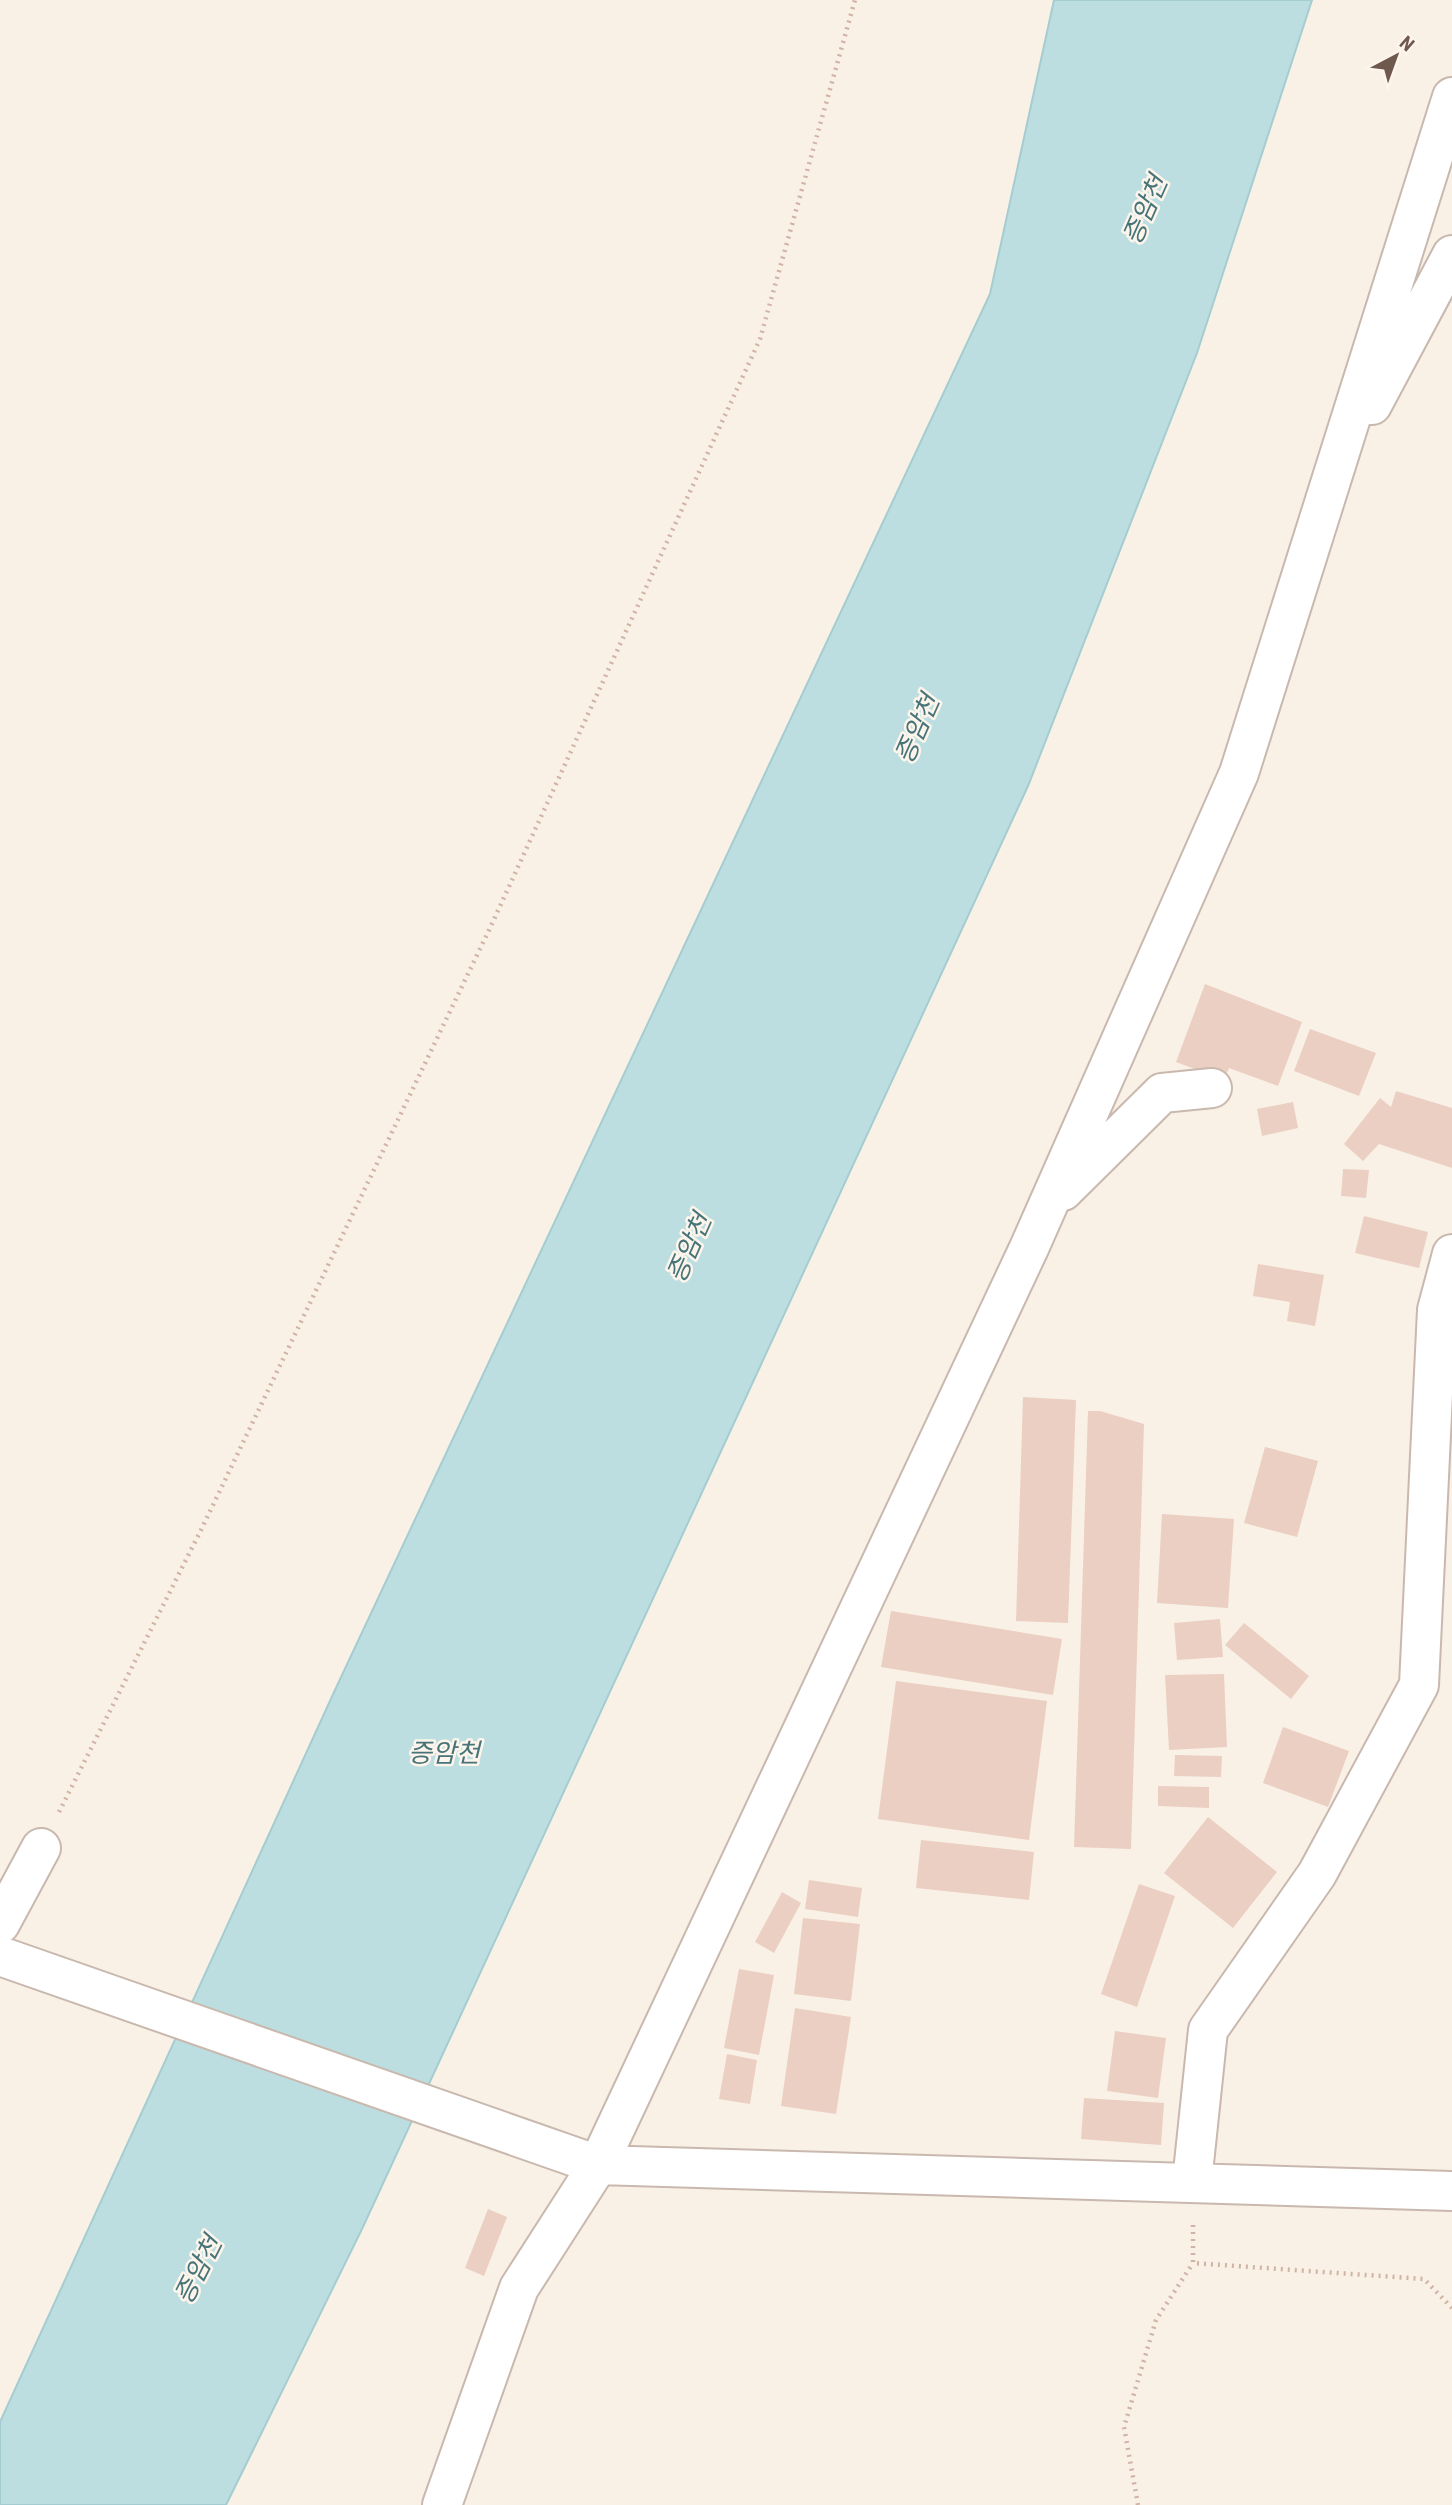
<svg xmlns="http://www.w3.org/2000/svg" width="1452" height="2505" font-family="'Roboto Condensed','Noto Sans KR',sans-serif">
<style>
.water{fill:#bddee0;stroke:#a5cdd1;stroke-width:2}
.building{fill:#ebcfc2}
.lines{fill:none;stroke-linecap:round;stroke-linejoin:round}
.minor-casing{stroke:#c9b8ae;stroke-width:42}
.path{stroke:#d0b3a5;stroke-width:4.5;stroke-dasharray:2 5;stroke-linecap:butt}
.minor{stroke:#fff;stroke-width:38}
.labels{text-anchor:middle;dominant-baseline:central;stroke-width:5;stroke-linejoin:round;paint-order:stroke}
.water-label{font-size:26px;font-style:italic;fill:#477479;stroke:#fdf5ec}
</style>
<rect width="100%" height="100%" fill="#f9f1e6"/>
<path class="water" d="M1054,0H1312L1197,353L1028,786L362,2229L226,2505H0V2422L335,1690L990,294Z"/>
<path class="building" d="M1205,984L1302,1022L1278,1086L1229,1068L1224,1080L1176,1062Z
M1310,1029L1376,1053L1359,1096L1294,1071Z
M1396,1091L1452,1108V1168L1379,1144L1363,1161L1344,1144L1380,1098L1391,1107Z
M1293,1102L1298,1128L1262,1136L1257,1109Z
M1343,1169L1369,1170L1366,1198L1341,1196Z
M1364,1216L1428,1232L1419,1268L1355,1253Z
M1258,1264L1324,1275L1315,1326L1287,1321L1290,1302L1253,1296Z
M1023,1397L1076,1400L1068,1623L1016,1621Z
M1088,1411H1100L1144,1424L1131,1849L1074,1847Z
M1265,1447L1318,1461L1297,1537L1244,1523Z
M1162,1514L1234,1519L1228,1608L1157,1603Z
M891,1611L1062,1639L1053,1695L881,1667Z
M1220,1619L1223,1657L1177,1660L1174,1623Z
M1244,1623L1309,1676L1291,1699L1225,1645Z
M1224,1674L1227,1747L1169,1750L1165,1675Z
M896,1681L1047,1701L1029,1840L878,1819Z
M1283,1727L1349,1751L1328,1807L1263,1783Z
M1175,1755L1222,1756L1221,1777L1174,1776Z
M1158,1786L1209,1787V1808L1158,1806Z
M1208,1817L1277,1872L1233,1928L1164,1873Z
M921,1840L1034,1852L1029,1900L916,1888Z
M809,1880L862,1888L858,1917L805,1909Z
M1139,1884L1175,1896L1137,2007L1101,1994Z
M782,1892L801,1903L774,1953L755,1942Z
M803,1918L860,1924L851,2001L794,1994Z
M739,1969L774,1975L759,2055L724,2048Z
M795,2008L851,2017L836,2114L781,2106Z
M1115,2031L1166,2038L1158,2098L1107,2091Z
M727,2054L757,2060L750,2104L719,2099Z
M1084,2098L1164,2103L1161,2145L1081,2139Z
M488,2209L507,2217L484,2276L465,2268Z"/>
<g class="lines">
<g class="minor-casing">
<path id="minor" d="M1372,405L1452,255
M1063,1191L1162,1093L1212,1088
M0,1924L41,1848
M0,1956L598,2165L1452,2191
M1192,2182L1208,2030L1317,1874L1419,1685L1437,1310L1452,1254
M442,2505L519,2288L598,2165L1029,1248L1239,773L1452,97"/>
</g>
<path class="path" d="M59,1812L201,1530L490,928L760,339L855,0
M1193,2225V2263L1424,2279L1452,2308
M1138,2505L1124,2427L1156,2320L1193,2263"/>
<use href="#minor" class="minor"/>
</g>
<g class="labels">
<g class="water-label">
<text transform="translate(1145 210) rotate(-66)">증암천</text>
<text transform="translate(917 729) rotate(-66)">증암천</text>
<text transform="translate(689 1248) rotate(-66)">증암천</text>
<text x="444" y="1753">증암천</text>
<text transform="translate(198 2270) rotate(-63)">증암천</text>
</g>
</g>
<g transform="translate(1396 56) rotate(41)" stroke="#fdf5ec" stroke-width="5" paint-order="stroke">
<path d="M0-5L12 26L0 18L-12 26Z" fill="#6f584e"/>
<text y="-10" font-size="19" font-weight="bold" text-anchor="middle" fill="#6f584e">N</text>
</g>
</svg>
